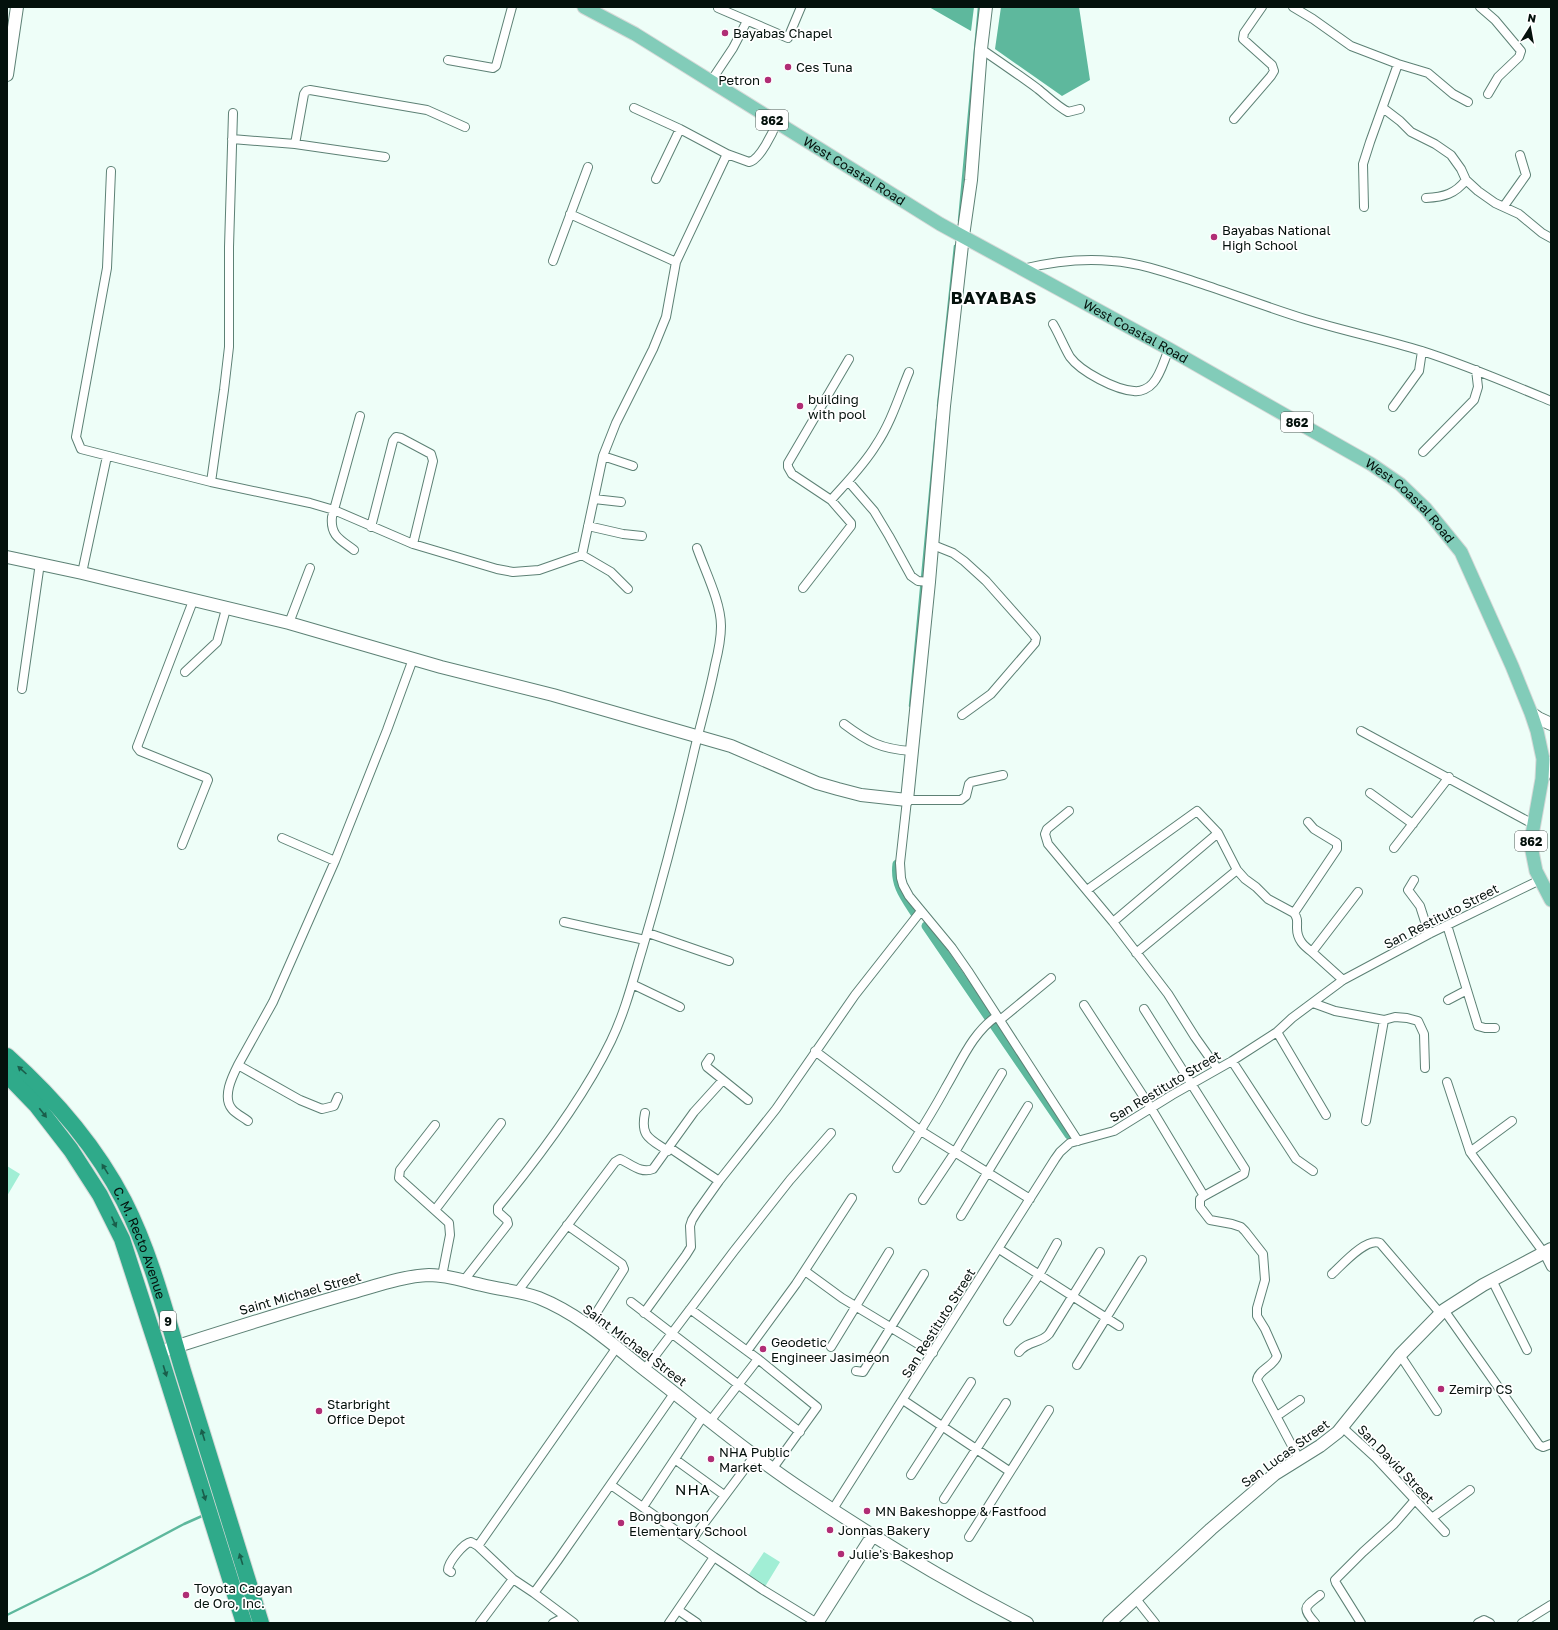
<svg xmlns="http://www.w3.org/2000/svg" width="1558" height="1630" font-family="'Golos Text',sans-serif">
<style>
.green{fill:#a1eed5}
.water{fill:#5eb89d}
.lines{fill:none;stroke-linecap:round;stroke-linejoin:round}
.stream{stroke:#5eb89d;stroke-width:2.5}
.canal{stroke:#5eb89d;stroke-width:9}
.street-casing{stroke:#5d8175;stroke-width:10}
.secondary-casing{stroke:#5d8175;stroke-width:14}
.primary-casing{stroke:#d7d9d8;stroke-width:15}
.highway-casing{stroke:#d7d9d8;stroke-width:18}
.street{stroke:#fff;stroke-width:8}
.secondary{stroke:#fff;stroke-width:12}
.primary{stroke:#82ccb9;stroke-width:13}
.highway{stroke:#2faa8a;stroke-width:16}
.oneway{fill:#1a5e4b}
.poi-dot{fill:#b02d75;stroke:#fff;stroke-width:1.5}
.labels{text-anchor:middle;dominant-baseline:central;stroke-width:3.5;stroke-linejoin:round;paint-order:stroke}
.shield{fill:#fff;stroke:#4f5855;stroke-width:1}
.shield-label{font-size:12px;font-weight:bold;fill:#04110c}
.poi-label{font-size:13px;fill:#04110c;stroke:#fff;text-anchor:start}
.street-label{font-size:13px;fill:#04110c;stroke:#fff}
.quarter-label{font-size:15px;letter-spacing:1px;fill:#04110c;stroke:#fff}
.district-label{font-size:17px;font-weight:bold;letter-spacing:1px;fill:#04110c;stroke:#fff}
</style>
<rect width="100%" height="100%" fill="#eefef8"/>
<path class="green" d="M7,1166L20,1174L7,1196Z
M764,1552L780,1562L763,1590L746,1579Z"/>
<path class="water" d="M929,7H974L971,31Z
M1001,7H1079L1090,80L1062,96L995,49Z"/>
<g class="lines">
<path class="stream" d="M959,221L979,7
M938,406L955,246
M910,706L937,419
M7,1615L92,1573L184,1524L202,1516"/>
<path class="canal" d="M897,864C894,885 905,898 916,915
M926,926L1069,1135"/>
<g class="street-casing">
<path id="street" d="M1293,7L1313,19L1351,46L1398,64L1428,73L1453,94L1468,102
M1480,7L1495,20L1521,51L1519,57L1498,77L1488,94
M718,8L788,38L801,7
M981,49C1000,62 1019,75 1038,89C1048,97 1057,106 1068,112L1080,109
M448,60L493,68L496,66L512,7
M711,81L733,48L747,21
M634,108L680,129L727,154L749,162C760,160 773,132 777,122
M1383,108L1400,121L1411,132L1435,144L1451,155L1461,169L1466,180L1478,191L1495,203L1519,214L1542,233L1551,238
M1234,119L1271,76L1274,71L1272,65L1243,39L1244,33L1262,7
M232,139L295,144L385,157
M295,144L304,94L306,91L310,90L427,110L465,127
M111,171L107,268L76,437L81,449L211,482L310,503L334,510L413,544L497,569L513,572L539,570L582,555L603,456L616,423L653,349L666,317L676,262L727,154
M656,179L680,129
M1426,198C1444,197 1455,194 1466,180
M1504,206L1526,175L1520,155
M1364,207L1363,164L1370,142L1398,64
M570,214L676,262
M553,261L588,167
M1022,269C1051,262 1082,258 1112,261C1142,263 1171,274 1199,283C1235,295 1270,308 1305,319C1344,331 1383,339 1422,351C1466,365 1508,383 1551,401
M1053,324C1059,334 1064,347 1070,357C1081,372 1116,390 1134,391C1141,392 1149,388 1153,383C1161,374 1164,360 1169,349
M849,359L788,463V467L792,474L831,500C847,482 864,465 876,445C891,423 899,396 909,372
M1393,407L1419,371L1422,351
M1423,452L1474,400L1478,387L1476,370
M603,456L633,466
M848,481L874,511L889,536L911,576L918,581L929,582
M211,482L224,390L229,347V247L233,113
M594,499L621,502
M588,526L623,534L642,536
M371,527L393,441L396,437L401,438L431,454L433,461L413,544
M933,545L953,553L964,561L986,581L1033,634L1036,638L1035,643L991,694L962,715
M354,550C341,540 330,536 332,517L360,416
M582,555L611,572L628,589
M82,573L107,456
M803,588L851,526V523L831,500
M289,623L310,568
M185,672L217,642L226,609
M22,689L40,563
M844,724C868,742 881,749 911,751
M1361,731L1533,824
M1003,775L971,782L969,784L966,796L961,800H907L900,863L901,878L903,885L909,896L952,948L968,971L1078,1141
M1370,793L1413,824
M1069,811L1047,829L1045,834L1048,844L1113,922L1168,994L1195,1037L1217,1068
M1308,822L1314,829L1337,843V849L1294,913C1298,919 1297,921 1297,928C1297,940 1304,946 1312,952
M282,838L335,861
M182,845L208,780L207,778L140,751L137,747L193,601
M1394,848L1449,777
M1414,880L1408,890L1420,906L1429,934
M1087,890L1197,811L1218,833L1237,870L1245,879L1256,887L1268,899L1294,913
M564,922L645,940
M1113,922L1218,833
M1447,925L1478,1026L1485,1028H1495
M648,933L729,961
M1136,953L1237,870
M1343,980L1312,952L1358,892
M632,984L680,1007
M1448,1000L1467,990
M1313,1003L1335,1011L1384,1020L1395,1017L1407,1018L1418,1021L1424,1034L1425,1068
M1084,1005L1151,1108L1204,1196
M1144,1009L1245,1169L1244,1174L1204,1196L1200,1199V1207L1210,1220L1232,1224L1241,1227L1245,1231L1263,1254L1265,1280L1257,1308V1316L1265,1329L1277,1356C1274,1366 1258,1370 1257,1380L1299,1459
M1000,1020L1051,978
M1277,1032L1326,1115
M815,1051L921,1131L1030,1199
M710,1058L706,1064L707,1067L748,1100
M1232,1061L1296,1159L1313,1171
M238,1065C232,1077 222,1097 232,1109C236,1114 243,1117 248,1121
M1447,1082L1470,1152L1544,1253L1551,1267
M338,1097L334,1106L322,1109L300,1100L238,1065L273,1002L335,861L387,730L413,659
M645,1113C640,1137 650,1139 668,1151
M1366,1121L1384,1020
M435,1125L400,1170L399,1178L449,1223L450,1235L442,1276
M670,1148L719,1181
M1470,1152L1512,1121
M897,1168C914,1141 931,1115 946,1087C961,1062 972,1033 997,1016
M923,1200L955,1152L1002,1073
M435,1210L501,1123
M961,1216L1028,1106
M567,1225L622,1264L624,1269L588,1326
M999,1249L1119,1326
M805,1271L842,1298L933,1353
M1332,1274C1342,1265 1366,1237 1380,1243L1440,1313
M465,1279L508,1224L507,1220L498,1212V1207C539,1157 583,1099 611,1041C625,1012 633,980 642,950C661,886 678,821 693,756C700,725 709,696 715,665C718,653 721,639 721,626C721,602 705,571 697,548
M1492,1280L1527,1350
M518,1291L615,1162L620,1159C631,1164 641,1174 653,1169L694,1112L723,1080
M631,1302L800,1432
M690,1309L758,1359L817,1407L773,1468
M1444,1310L1539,1445L1543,1447L1551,1444
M644,1313L686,1255L691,1247L690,1226L692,1220L697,1212L719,1181L776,1109L855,995L921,911
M1008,1321L1039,1275L1057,1243
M831,1347L889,1252
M747,1351L796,1284L852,1198
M1019,1352C1028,1340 1040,1344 1049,1334L1100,1252
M1400,1355L1437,1411
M1077,1365L1142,1260
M645,1369L734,1251L790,1180L831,1133
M856,1371L863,1372L924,1274
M903,1400L1009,1471
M1277,1416L1300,1400
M711,1420L758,1359
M1342,1427L1376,1458L1445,1532
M676,1460L724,1495
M911,1475L971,1382
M611,1485L714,1557
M944,1499L1006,1403
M643,1507L704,1415
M833,1509L1055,1159L1060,1152L1070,1143L1114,1131L1172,1095L1232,1061L1277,1032L1292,1018L1343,980L1429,934L1540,880
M1432,1518L1470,1490
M969,1537L1049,1410
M691,1541L755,1455
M478,1546L617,1347
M451,1572L448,1570C448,1562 464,1543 471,1542L478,1546L513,1579L534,1593L574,1623
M534,1593L558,1560L675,1392
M1136,1599L1155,1623
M678,1610L697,1623
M480,1623L513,1579
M553,1623L559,1620L568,1619
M669,1623L714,1557L763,1590L817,1623
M1315,1623C1301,1607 1305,1607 1320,1595
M1361,1623L1336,1583L1335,1580L1363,1552L1394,1524L1414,1501
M1478,1623L1484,1620L1490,1623
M1522,1623L1551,1605"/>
</g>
<g class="secondary-casing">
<path id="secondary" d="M7,75L17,7
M7,557L82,573L289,623L441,667L553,695L731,746L817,783L838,789L861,795L907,800L929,582L944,406L963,236L971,180L981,49L986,7
M1531,713L1538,718L1551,724
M1542,779L1551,763
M159,1352C222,1332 284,1312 347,1294C373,1287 402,1276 429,1275C448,1275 464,1281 482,1285C501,1290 521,1291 539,1298C579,1314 612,1344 645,1370C698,1411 750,1455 806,1492C877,1540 951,1584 1027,1623
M817,1623L873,1535
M1109,1623L1211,1529L1275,1474L1320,1446L1338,1432L1400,1355L1444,1310L1483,1285L1551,1249"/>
</g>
<g class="primary-casing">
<g id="primary">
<path id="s1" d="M584,7L635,34L940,224L1169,349L1341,447L1371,464L1400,484L1426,509L1461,552L1512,666L1531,713L1537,731L1543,759L1542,779L1532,835V851L1536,871L1551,900"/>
</g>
</g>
<g class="highway-casing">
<g id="highway">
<path id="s2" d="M7,1056C54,1098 95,1145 124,1201C151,1254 166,1314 183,1371C209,1455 235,1539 261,1623"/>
<path d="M7,1075L37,1106L71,1150L100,1195L122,1239L161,1359L244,1623"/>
</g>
</g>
<use href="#street" class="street"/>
<use href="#secondary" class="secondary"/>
<use href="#primary" class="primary"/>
<use href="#highway" class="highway"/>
</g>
<defs><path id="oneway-solid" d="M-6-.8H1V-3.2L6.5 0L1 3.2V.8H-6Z"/></defs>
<g class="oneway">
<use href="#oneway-solid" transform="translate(22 1070) rotate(-138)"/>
<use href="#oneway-solid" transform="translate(43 1113) rotate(52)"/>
<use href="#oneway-solid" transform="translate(105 1169) rotate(-122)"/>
<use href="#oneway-solid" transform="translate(114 1222) rotate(66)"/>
<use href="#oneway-solid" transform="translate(165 1371) rotate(73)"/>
<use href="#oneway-solid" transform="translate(203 1435) rotate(-107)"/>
<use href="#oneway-solid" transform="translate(204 1495) rotate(73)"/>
<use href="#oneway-solid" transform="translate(241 1559) rotate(-107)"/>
</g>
<g class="poi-dot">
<circle cx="725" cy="33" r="4"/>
<circle cx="788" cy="67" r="4"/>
<circle cx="768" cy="80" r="4"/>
<circle cx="1214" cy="237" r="4"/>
<circle cx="800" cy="406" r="4"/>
<circle cx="763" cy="1349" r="4"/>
<circle cx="1441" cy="1389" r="4"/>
<circle cx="319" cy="1411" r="4"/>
<circle cx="711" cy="1459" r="4"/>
<circle cx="867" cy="1511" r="4"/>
<circle cx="621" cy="1523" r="4"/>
<circle cx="830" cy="1530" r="4"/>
<circle cx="841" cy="1554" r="4"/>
<circle cx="186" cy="1595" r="4"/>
</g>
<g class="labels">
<g class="shield">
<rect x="756" y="110" width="32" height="20" rx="3"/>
<rect x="1281" y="412" width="32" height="20" rx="3"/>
<rect x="1515" y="831" width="32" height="20" rx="3"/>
<rect x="160" y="1311" width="16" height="20" rx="3"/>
</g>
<g class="shield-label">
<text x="772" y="120">862</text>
<text x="1297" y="422">862</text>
<text x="1531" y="841">862</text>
<text x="168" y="1321">9</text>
</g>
<g class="poi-label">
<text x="733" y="33">Bayabas Chapel</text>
<text x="796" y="67">Ces Tuna</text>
<text x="760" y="80" text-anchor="end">Petron</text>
<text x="1222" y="230">Bayabas National<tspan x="1222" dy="15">High School</tspan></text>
<text x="808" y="399">building<tspan x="808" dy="15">with pool</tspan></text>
<text x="771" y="1342">Geodetic<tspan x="771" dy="15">Engineer Jasimeon</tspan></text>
<text x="1449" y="1389">Zemirp CS</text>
<text x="327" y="1404">Starbright<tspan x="327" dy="15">Office Depot</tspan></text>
<text x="719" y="1452">NHA Public<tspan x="719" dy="15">Market</tspan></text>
<text x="875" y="1511">MN Bakeshoppe &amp; Fastfood</text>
<text x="629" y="1516">Bongbongon<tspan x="629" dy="15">Elementary School</tspan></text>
<text x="838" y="1530">Jonnas Bakery</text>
<text x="849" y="1554">Julie's Bakeshop</text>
<text x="194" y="1588">Toyota Cagayan<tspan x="194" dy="15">de Oro, Inc.</tspan></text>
</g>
<g class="street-label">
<text stroke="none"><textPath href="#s1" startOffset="316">West Coastal Road</textPath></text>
<text stroke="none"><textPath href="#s1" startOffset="640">West Coastal Road</textPath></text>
<text stroke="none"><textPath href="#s1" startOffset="964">West Coastal Road</textPath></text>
<text transform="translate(1441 916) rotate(-27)">San Restituto Street</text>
<text transform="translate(1165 1086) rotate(-31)">San Restituto Street</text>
<text stroke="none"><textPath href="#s2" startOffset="232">C. M. Recto Avenue</textPath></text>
<text transform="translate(300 1293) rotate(-16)">Saint Michael Street</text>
<text transform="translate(938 1323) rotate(-58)">San Restituto Street</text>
<text transform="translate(635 1345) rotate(37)">Saint Michael Street</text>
<text transform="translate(1285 1453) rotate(-36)">San Lucas Street</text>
<text transform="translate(1396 1464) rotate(46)">San David Street</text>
</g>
<g class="quarter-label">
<text x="693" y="1489">NHA</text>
</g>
<g class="district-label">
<text x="994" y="297">BAYABAS</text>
</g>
</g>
<rect width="1558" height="1630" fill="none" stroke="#04110c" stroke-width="16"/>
<g transform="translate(1530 28) rotate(11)" stroke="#ffffff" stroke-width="3" paint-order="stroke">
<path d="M0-3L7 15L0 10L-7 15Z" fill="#04110c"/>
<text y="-6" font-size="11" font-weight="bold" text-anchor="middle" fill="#04110c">N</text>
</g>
</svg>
